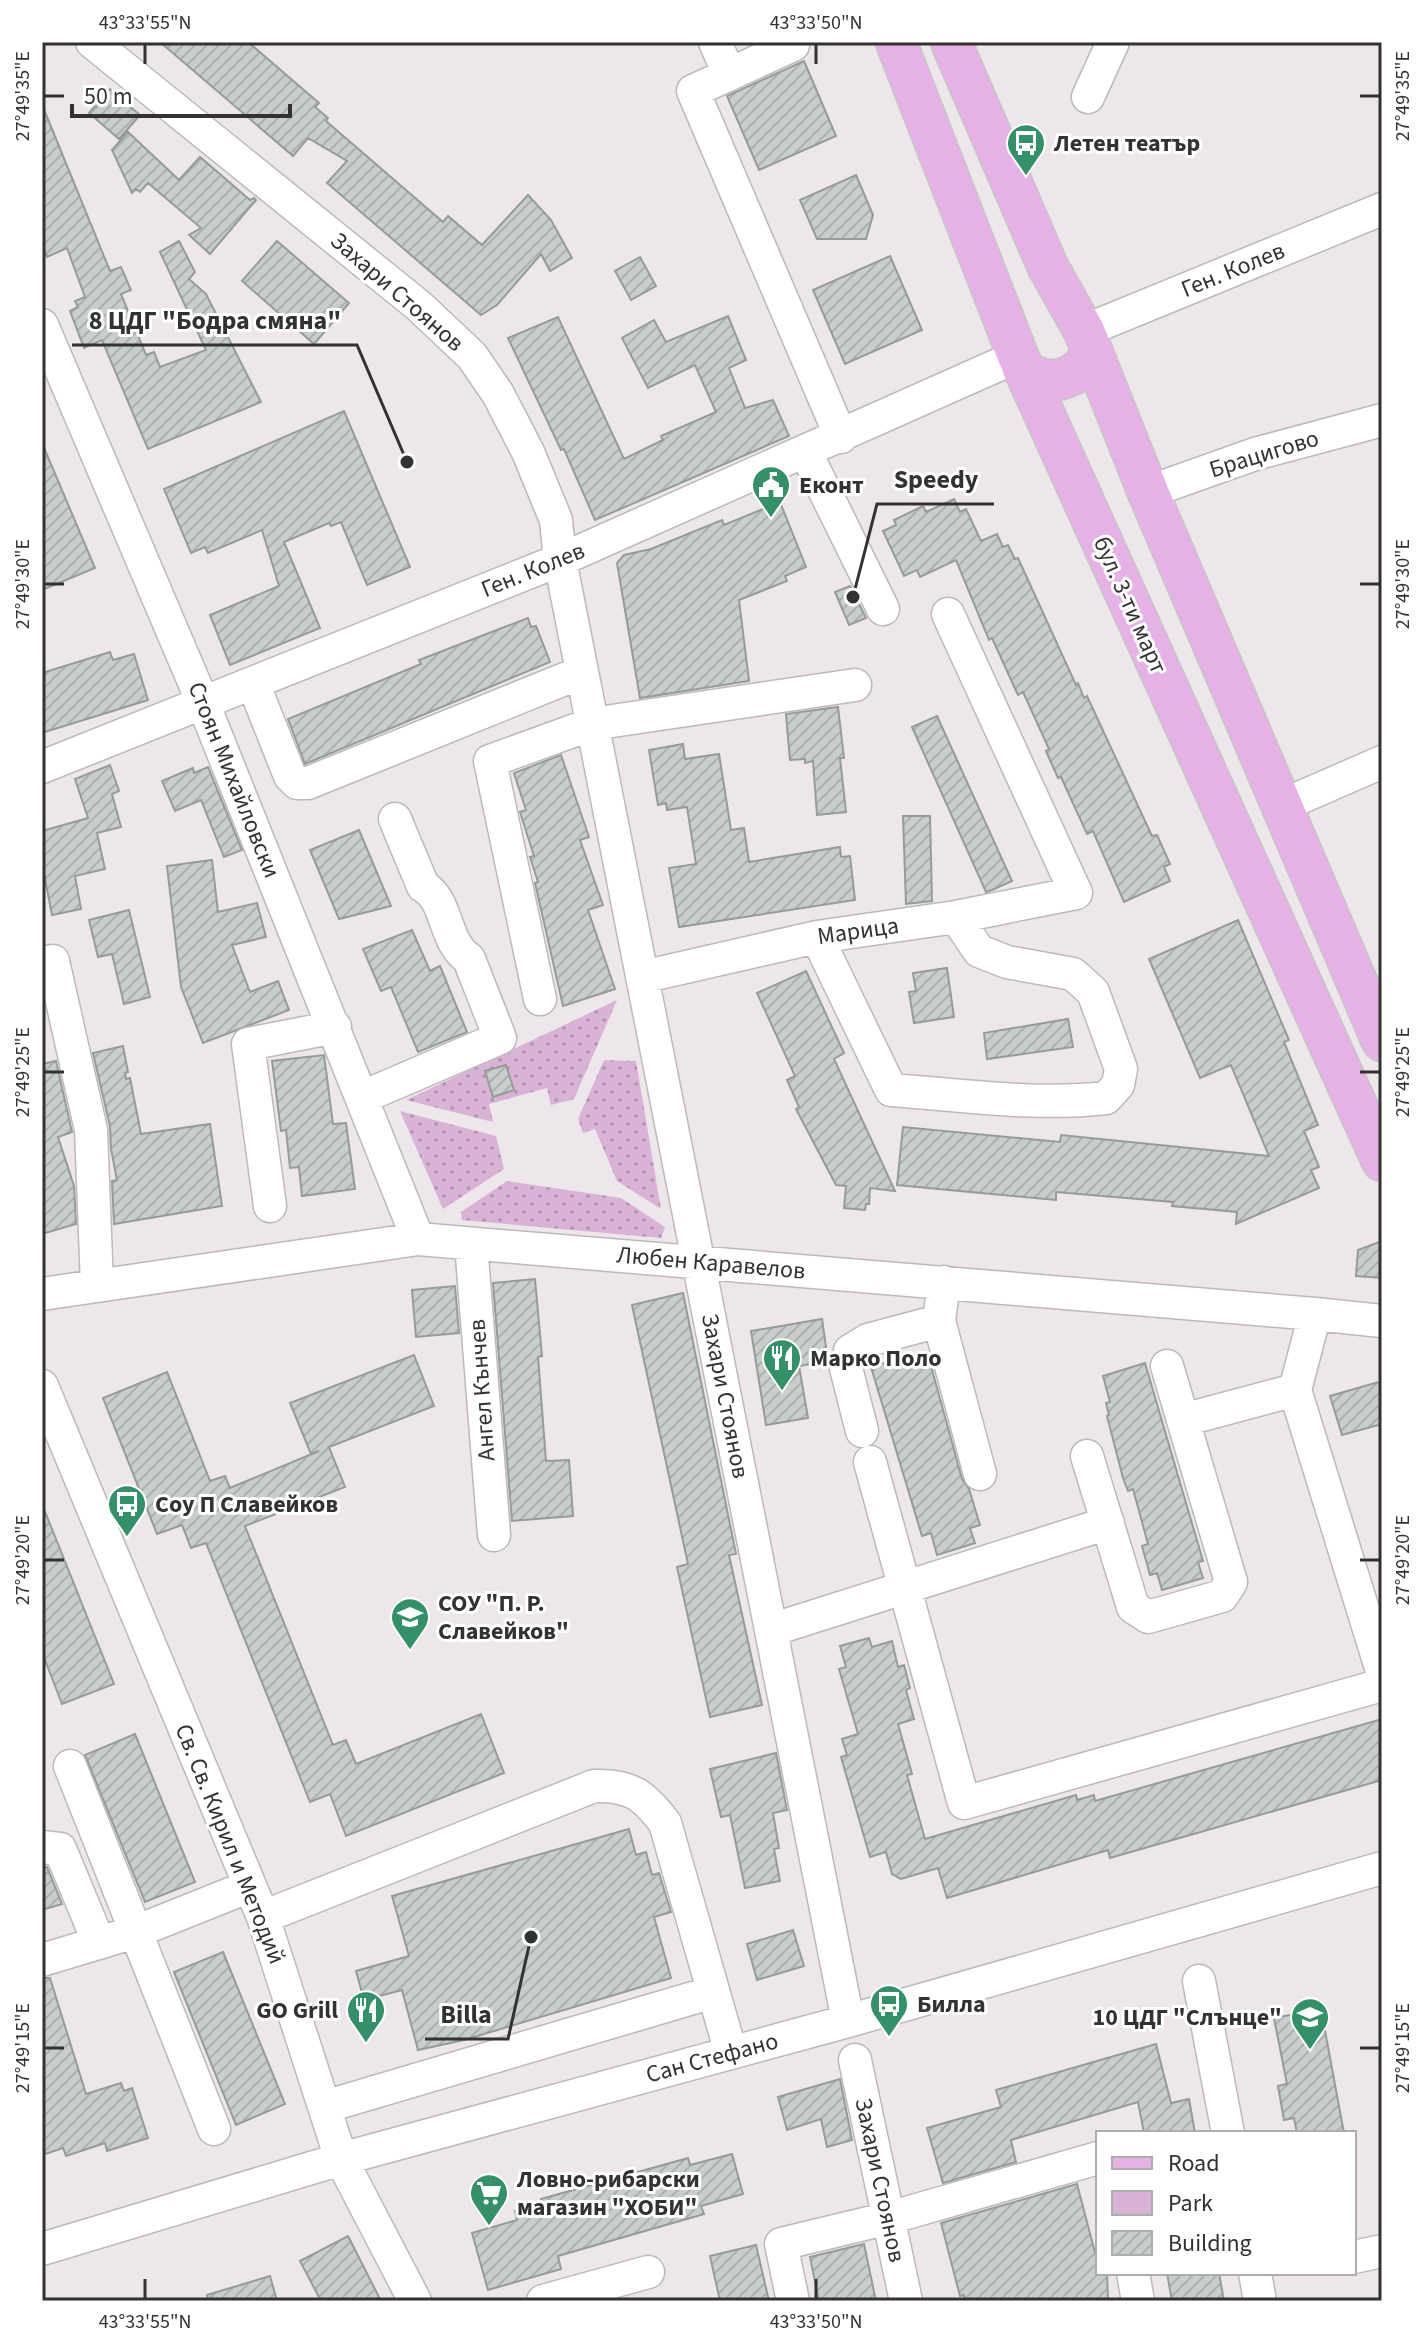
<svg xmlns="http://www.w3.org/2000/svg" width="1424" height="2343" font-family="'Source Sans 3',sans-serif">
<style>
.green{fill:url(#green-dots)}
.building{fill:url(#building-hatch);stroke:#959c98;stroke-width:2}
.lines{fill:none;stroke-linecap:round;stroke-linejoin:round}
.minor-casing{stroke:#beb8bd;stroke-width:35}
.major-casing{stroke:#c6c5c6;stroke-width:43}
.minor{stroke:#fff;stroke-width:32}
.major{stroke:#e6b2e6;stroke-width:40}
.ticks{fill:none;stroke:#333133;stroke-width:3}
.labels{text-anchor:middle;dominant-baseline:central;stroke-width:6;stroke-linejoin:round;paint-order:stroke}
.poi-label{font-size:24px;font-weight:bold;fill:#333133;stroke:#fff;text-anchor:start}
.street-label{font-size:24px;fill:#333133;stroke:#fff}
.leader{fill:none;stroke:#333133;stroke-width:3}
.callout-dot{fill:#333133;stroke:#fff;stroke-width:3}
.callout-label{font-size:26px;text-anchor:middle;font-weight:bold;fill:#333133;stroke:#fff;stroke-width:6;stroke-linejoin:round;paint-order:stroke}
.neatline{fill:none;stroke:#333133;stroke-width:3}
.ticks-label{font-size:20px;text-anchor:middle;fill:#333133}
</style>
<defs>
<pattern id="green-dots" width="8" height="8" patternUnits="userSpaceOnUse" patternTransform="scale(2)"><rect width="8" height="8" fill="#d8b3d6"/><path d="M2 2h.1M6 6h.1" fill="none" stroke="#b092ae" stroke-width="1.8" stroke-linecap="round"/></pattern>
<pattern id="building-hatch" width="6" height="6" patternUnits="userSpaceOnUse" patternTransform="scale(2)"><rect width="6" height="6" fill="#c8cecb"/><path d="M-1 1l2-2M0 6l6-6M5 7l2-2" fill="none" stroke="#acb1af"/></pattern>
</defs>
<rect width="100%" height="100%" fill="#ede7ec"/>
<path class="green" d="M617,1000L574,1099L551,1105L547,1088L489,1104L493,1122L406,1100Z
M604,1060L636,1061L661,1209L617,1181L595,1129L583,1133L578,1119Z
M400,1111L496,1136L504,1169L443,1209Z
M507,1181L621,1198L665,1227L661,1238L462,1220L461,1212Z"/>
<path class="building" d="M160,42H248L319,103L315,107L328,118L326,121L443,222L448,216L482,245L528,195L551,220L572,258L550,271L541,254L497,305L481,315L327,183L347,161L308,138L293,156Z
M804,61L836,136L759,170L727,96Z
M110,89L140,115L119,139L89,113Z
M43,107L110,271L121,267L131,290L121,294L146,355L154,352L160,367L206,350L160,252L179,241L195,272L189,279L206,294L261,402L148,449L102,340L84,348L70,311L78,307L75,301L85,297L67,248L47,257L42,244Z
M128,132L179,180L200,157L250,200L254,198L256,200L210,254L189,235L201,228L148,183L140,192L136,189L132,193L112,150Z
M856,175L873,215L866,239H817L800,200Z
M277,241L349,303L314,344L242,281Z
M890,256L922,330L845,364L813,290Z
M640,257L656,286L631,300L615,271Z
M728,316L746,360L729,368L745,408L773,400L789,436L595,520L564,449L561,450L508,338L558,317L624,459L663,440L661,436L716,412L695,365L648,388L622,338L654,320L666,342Z
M344,411L410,567L367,585L341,522L331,526L329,523L284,542L320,628L230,665L210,615L279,586L262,530L208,553L205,547L191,553L164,489Z
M42,443L95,568L42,590Z
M954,499L960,512L966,509L981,541L997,534L1003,547L1008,545L1015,559L1018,558L1076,685L1078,683L1084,698L1087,696L1152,836L1157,835L1170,864L1164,867L1170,881L1124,902L1093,831L1087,834L1061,777L1058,778L1046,751L1049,749L1023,692L1018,695L992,638L989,640L956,560L920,577L917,570L904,576L883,531L896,525L894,520L923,506L926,512Z
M780,502L806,567L785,576L787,581L739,600L749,681L640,698L617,563L624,555L651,549L722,520L724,525Z
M850,586L866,618L849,625L835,592Z
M528,618L531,627L536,626L550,662L305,764L288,719L421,664L419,660Z
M110,652L113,660L134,654L148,700L42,733V673Z
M838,707L844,758H840L846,812L817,815L813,761L805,763V759L790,760L786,714Z
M937,716L1012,881L992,890L986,892L912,727Z
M683,744L685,759L719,754L731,830L744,828L749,862L840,847L841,857L850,856L855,900L679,927L669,868L696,864L687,807L667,810L666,803L658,805L649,750Z
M561,755L589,837L580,840L603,905L588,910L615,989L563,1006L535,883L538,882L530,857L534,856L520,812L526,810L514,773Z
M110,765L119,791L112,794L121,827L97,833L105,869L75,876L81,909L52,915L42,863V831L88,818L75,779Z
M208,767L242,850L224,857L201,800L175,811L162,781L193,768L194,773Z
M903,816H930L932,901L906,904Z
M359,830L391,906L339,919L310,850Z
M212,860L218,912L257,903L266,937L232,945L250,992L278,981L289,1010L203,1043L181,987L167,866Z
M129,910L150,997L124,1004L112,954L98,957L89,920Z
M1238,920L1289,1040L1284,1042L1318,1125L1304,1131L1319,1167L1311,1170L1319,1188L1236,1224L1237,1212L1172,1206L1173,1202L1056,1192V1200L897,1185L903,1127L1060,1142L1061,1135L1269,1156L1231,1065L1200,1078L1149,959Z
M412,930L430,971L440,966L467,1032L418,1052L391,987L381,991L363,949Z
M947,968L954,1017L914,1023L909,992L916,991L913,973Z
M806,971L844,1053L834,1059L895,1191L870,1188L869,1204H866L865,1210L844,1208L846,1186L836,1185L796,1109L799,1107L787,1080L795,1076L757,993Z
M1068,1019L1073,1047L987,1059L984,1033Z
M123,1046L128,1072L125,1073L126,1079L130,1078L141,1134L210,1124L222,1206L114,1224L112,1181L117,1180L111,1149L110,1126L93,1053Z
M324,1055L333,1124L346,1123L355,1189L302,1196L299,1167L290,1168L286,1130L281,1131L272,1061Z
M56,1061L72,1132L58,1137L74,1186L76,1224L42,1234V1064Z
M506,1065L514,1090L493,1097L485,1071Z
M1382,1241V1278L1356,1276L1358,1250Z
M535,1279L542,1356L538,1357L546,1461L569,1460L573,1516L512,1521L493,1283Z
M455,1286L459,1333L416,1337L412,1290Z
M683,1293L736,1554L729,1555L762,1705L710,1717L677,1567L688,1564L632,1305Z
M822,1319L828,1361L799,1366L808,1418L766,1425L751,1331Z
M414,1355L434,1406L329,1447L345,1487L245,1526L333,1745L346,1740L356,1764L481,1714L504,1773L346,1836L330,1794L310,1802L206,1543L191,1548L182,1525L157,1534L103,1398L167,1372L210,1481L225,1476L230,1488L319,1451L311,1454L290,1403Z
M912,1355L913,1360L928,1355L962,1479L969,1489L980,1525L970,1528L975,1543L937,1555L931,1533L922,1536L871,1367Z
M1145,1363L1203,1561L1198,1562L1203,1578L1162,1590L1157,1573L1150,1575L1142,1546L1148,1544L1133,1489L1128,1491L1123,1478L1107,1416L1109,1415L1106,1403L1110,1402L1103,1376Z
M1382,1381V1424L1342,1435L1330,1396Z
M42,1504L114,1684L62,1704L42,1652Z
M869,1638L872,1647L892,1641L898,1667L904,1665L910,1688L906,1690L914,1719L898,1724L912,1774L907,1775L925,1839L1076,1795L1077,1800L1094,1795L1095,1801L1382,1719V1780L1110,1858L1108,1850L947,1898L938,1868L901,1879L892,1874L886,1852L870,1857L841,1757L847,1755L842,1739L858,1734L839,1669L846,1667L840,1646Z
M135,1734L195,1882L145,1902L85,1755Z
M776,1753L787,1810L773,1813L779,1848L774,1849L780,1881L745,1888L730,1815L721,1817L710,1769Z
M629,1829L636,1855L646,1852L652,1875L659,1873L671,1912L654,1917L671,1978L464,2040L418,2050L402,1990L364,2000L356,1971L409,1956L392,1896Z
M42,1866L47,1867L62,1904L42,1910Z
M793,1930L804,1966L757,1980L747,1944Z
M223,1952L285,2104L236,2125L174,1972Z
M42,1978H50L86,2094L121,2083L124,2091L132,2088L148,2138L107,2151L105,2143L66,2156L63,2148L42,2155Z
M1321,2009L1344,2133H1297L1294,2118L1284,2120L1278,2086L1287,2084L1274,2018Z
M1156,2044L1171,2103L1189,2099L1195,2133H1144L1138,2102L1011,2140L1016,2162L943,2183L927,2128L1001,2107L996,2090Z
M840,2079L852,2140L827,2147L821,2119L787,2130L778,2097Z
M732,2154L743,2194L701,2206L704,2214L558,2256L561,2269L488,2290L472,2233L517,2220L515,2211L542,2204L541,2199L688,2158L690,2165Z
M1077,2184L1098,2264V2273H1107L1108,2301H965L964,2295L960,2296L941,2223Z
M348,2236L381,2301H321L300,2261Z
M864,2244L876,2301H819L810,2257Z
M756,2245L769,2301H720L710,2256Z
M1167,2273H1219L1224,2301H1172Z
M270,2276L277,2301H208L207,2295Z"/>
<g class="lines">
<g class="minor-casing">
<path id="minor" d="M92,42L419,306L472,356L498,394L528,452L556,520L560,560L848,2021
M715,42L729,74
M792,42L793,45L693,91L841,437
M1088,97L1113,42
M42,325L203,703L418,1239
M1084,331L1382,209
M806,453L883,609
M1148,492L1255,454L1382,420
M253,683L290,776L297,783H308L582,672
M42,767L560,560L1018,356
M1281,806L1382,762
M817,937L891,1090C962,1095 1035,1106 1106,1098L1118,1085L1121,1069L1093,992L1073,974L1007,962L979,951L956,917
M42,964L53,961L91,1130L97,1285
M642,977L817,937L956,917L1076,893L948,614
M540,999L490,761L592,724L855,685
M363,1097L500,1038L469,959C443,942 449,901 423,886L395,819
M270,1206L248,1044L335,1027
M471,1244L494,1535
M944,1282L939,1321L980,1474
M42,1294L418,1239L1315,1314L1382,1321
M1315,1314L1295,1390L1382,1671
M42,1386L263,1917L341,2159L415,2301
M1183,1420L1295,1390
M862,1431L846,1368L850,1351L868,1340L939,1321
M1087,1456L1133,1607L1148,1617L1222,1596L1231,1582L1167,1366
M870,1462L964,1803L1382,1685
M771,1630L1108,1523
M70,1766L214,2129
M42,1847L60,1849L99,1943
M263,1917L594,1786C630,1785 643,1794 665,1823L731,2053
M42,1960L135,1932L250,1886
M1199,1981L1228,2133
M855,2060L906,2301
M324,2107L713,1992
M42,2249L341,2159L848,2021L1382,1868
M1354,2257L1382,2251
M1133,2273L1138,2301
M1255,2273L1260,2301
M543,2301L648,2272
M793,2301L781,2244L889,2218L1098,2158"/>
</g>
<g class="major-casing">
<path id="major" d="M896,42L1018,356L1382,1161
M951,42L1048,267L1084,331L1148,492L1382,1041
M1023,369C1049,389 1078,381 1092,352"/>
</g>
<use href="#minor" class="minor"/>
<use href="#major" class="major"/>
</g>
<path class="ticks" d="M145,44V64M816,44V64M44,96H64M1360,96H1380M44,584H64M1360,584H1380M44,1072H64M1360,1072H1380M44,1560H64M1360,1560H1380M44,2048H64M1360,2048H1380M145,2279V2299M816,2279V2299"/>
<defs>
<g id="bus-pin" transform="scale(2)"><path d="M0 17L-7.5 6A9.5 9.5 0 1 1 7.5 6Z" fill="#33916a" stroke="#fff"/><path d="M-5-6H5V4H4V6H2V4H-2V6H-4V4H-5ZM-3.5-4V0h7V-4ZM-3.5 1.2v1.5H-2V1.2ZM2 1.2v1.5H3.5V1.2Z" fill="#fff"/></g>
<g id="civic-pin" transform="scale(2)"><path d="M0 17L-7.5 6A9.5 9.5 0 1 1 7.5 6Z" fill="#33916a" stroke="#fff"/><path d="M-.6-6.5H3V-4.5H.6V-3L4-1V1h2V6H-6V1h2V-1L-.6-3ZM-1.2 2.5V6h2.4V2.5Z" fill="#fff"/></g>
<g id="restaurant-pin" transform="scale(2)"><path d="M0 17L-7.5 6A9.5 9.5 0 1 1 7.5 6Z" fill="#33916a" stroke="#fff"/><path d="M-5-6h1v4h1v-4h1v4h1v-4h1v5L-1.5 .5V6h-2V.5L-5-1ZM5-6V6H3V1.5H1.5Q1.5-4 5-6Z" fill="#fff"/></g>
<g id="school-pin" transform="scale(2)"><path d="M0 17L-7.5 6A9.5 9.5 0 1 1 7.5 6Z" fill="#33916a" stroke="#fff"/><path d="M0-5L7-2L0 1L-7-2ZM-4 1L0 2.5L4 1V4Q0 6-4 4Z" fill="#fff"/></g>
<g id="supermarket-pin" transform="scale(2)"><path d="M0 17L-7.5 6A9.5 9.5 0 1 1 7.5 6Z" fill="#33916a" stroke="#fff"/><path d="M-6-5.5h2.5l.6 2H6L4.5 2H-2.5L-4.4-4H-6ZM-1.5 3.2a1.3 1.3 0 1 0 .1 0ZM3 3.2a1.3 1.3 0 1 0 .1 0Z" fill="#fff"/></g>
</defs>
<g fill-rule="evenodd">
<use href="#bus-pin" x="1026" y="143"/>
<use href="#civic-pin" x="771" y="485"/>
<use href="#restaurant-pin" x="782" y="1358"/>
<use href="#bus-pin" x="127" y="1504"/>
<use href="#school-pin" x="410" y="1617"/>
<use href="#bus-pin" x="889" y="2004"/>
<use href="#restaurant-pin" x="366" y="2010"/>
<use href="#school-pin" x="1310" y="2017"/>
<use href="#supermarket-pin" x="489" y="2193"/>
</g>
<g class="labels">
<g class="poi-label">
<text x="1054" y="143">Летен театър</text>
<text x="799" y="485">Еконт</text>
<text x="810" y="1358">Марко Поло</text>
<text x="155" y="1504">Соу П Славейков</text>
<text x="438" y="1603">СОУ "П. Р.<tspan x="438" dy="28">Славейков"</tspan></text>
<text x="917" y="2004">Билла</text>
<text x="338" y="2010" text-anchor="end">GO Grill</text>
<text x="1282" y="2017" text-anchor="end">10 ЦДГ "Слънце"</text>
<text x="517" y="2179">Ловно-рибарски<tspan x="517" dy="28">магазин "ХОБИ"</tspan></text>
</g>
<g class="street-label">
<text transform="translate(1233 270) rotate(-22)">Ген. Колев</text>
<text transform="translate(397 292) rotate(41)">Захари Стоянов</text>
<text transform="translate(1264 454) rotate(-17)">Брацигово</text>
<text transform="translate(533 570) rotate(-22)">Ген. Колев</text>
<text transform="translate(1130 605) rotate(66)">бул. 3-ти март</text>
<text transform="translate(234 780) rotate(68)">Стоян Михайловски</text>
<text transform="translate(858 931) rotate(-8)">Марица</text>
<text transform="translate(711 1263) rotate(5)">Любен Каравелов</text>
<text transform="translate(482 1390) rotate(-94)">Ангел Кънчев</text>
<text transform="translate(725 1396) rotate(79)">Захари Стоянов</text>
<text transform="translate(230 1844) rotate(68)">Св. Св. Кирил и Методий</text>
<text transform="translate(712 2058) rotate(-15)">Сан Стефано</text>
<text transform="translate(880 2180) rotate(78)">Захари Стоянов</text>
</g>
</g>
<path class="leader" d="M407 462L357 345H72M853 597L877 504H994M531 1937L508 2039H425"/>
<g class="callout-dot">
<circle cx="407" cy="462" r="8"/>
<circle cx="853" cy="597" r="8"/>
<circle cx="531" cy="1937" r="8"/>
</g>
<g class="callout-label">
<text x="215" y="329">8 ЦДГ "Бодра смяна"</text>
<text x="936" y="488">Speedy</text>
<text x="466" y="2023">Billa</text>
</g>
<rect width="1424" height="2343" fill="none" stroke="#ffffff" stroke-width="88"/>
<rect x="1096" y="2131" width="260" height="144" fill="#ffffff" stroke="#adadad" stroke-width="2"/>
<rect x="1112" y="2157" width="40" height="12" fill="#e6b2e6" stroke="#adadad" stroke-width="2"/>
<text x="1168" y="2171" font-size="24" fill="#333133">Road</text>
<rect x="1112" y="2191" width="40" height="24" fill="#d8b3d6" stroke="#adadad" stroke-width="2"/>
<text x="1168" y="2211" font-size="24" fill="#333133">Park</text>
<rect x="1112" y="2231" width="40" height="24" fill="url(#building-hatch)" stroke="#adadad" stroke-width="2"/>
<text x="1168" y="2251" font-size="24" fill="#333133">Building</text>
<path d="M72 104v12h218v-12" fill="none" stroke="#333133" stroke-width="4"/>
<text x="84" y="104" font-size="24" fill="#333133" stroke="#ffffff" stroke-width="6" paint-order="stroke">50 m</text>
<rect x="44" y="44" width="1336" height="2255" class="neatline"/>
<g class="ticks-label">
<text x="145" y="29">43°33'55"N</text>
<text x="816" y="29">43°33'50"N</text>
<text transform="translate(1402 96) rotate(-90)" y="7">27°49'35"E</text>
<text transform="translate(22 96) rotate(-90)" y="7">27°49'35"E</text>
<text transform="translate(1402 584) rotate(-90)" y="7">27°49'30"E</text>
<text transform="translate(22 584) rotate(-90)" y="7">27°49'30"E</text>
<text transform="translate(1402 1072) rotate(-90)" y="7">27°49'25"E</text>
<text transform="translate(22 1072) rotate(-90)" y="7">27°49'25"E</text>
<text transform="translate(1402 1560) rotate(-90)" y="7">27°49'20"E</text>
<text transform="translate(22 1560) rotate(-90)" y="7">27°49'20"E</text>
<text transform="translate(1402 2048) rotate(-90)" y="7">27°49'15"E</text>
<text transform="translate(22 2048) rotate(-90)" y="7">27°49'15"E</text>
<text x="145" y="2328">43°33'55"N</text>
<text x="816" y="2328">43°33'50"N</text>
</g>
</svg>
